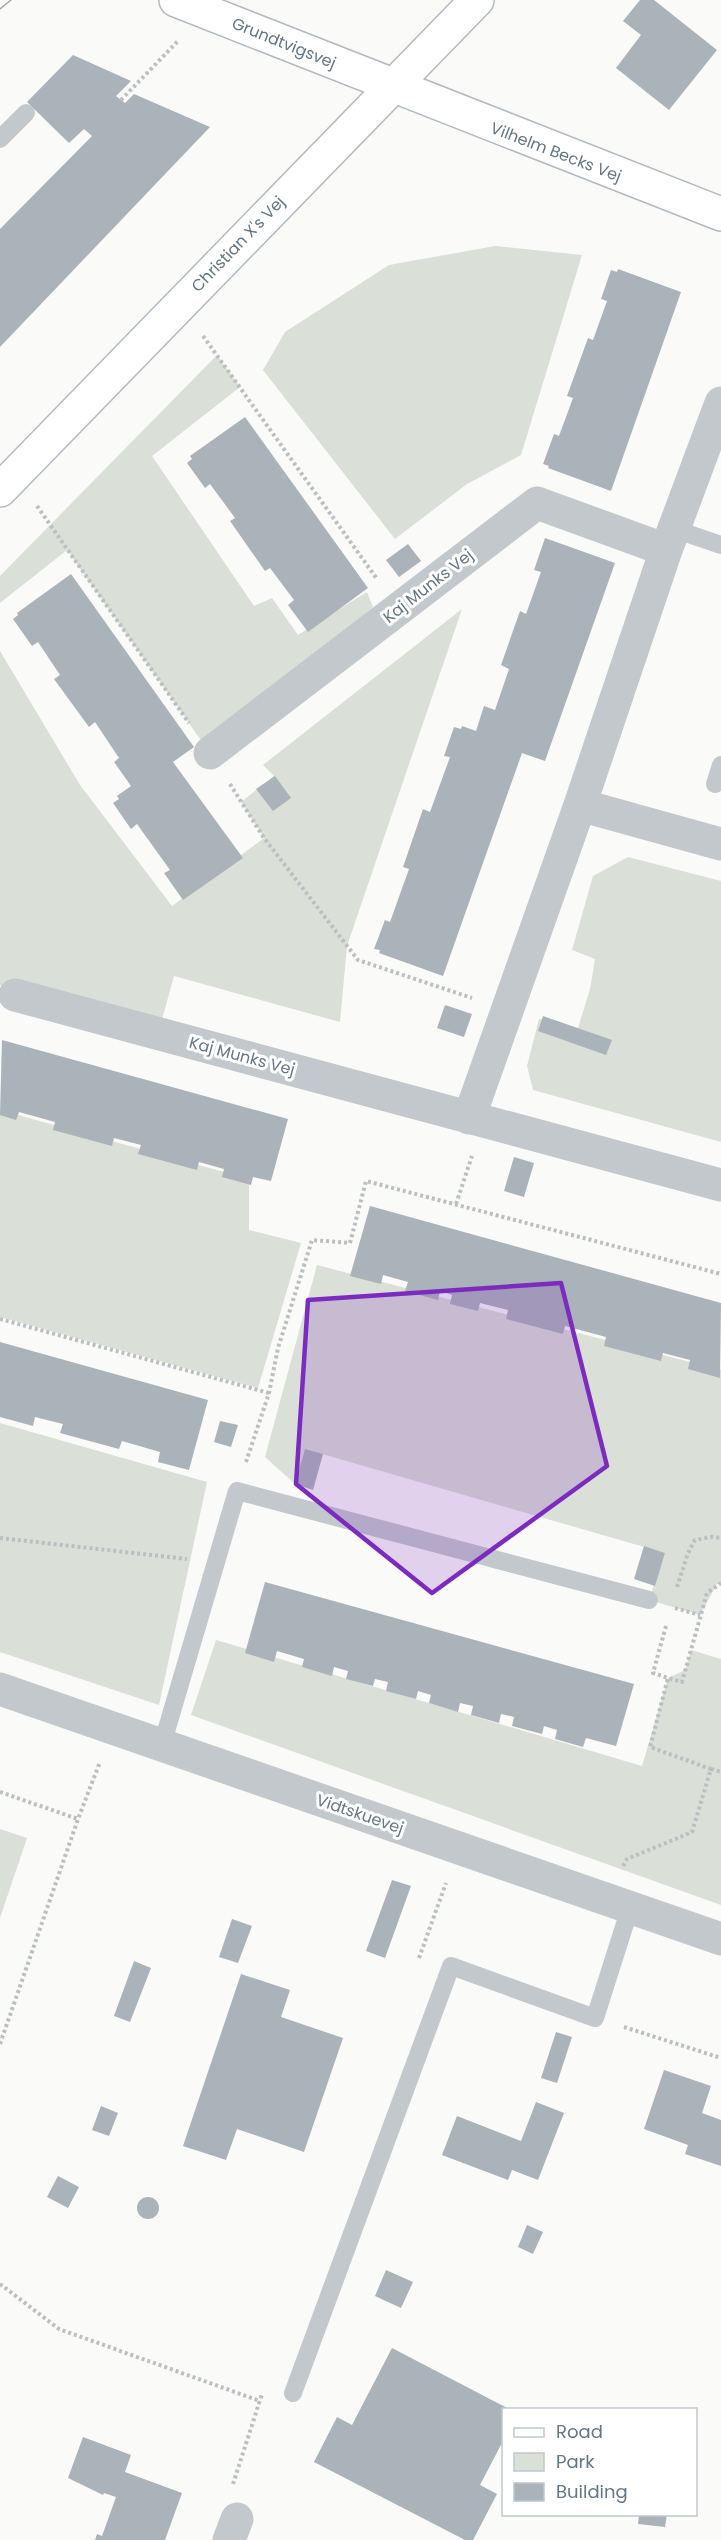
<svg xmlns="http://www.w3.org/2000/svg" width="721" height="2540" font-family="Poppins,sans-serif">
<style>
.green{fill:#dadfd7}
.building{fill:#aab3b9}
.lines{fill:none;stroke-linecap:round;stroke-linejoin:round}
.secondary-casing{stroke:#b3babf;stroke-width:36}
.path{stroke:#bbbfc2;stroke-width:4;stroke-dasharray:3 3;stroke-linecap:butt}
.lane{stroke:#c3c8cc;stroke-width:18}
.street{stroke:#c3c8cc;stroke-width:33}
.secondary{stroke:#fff;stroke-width:33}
.tram{stroke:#a2aab0;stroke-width:1.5}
.marked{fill:#7b2cbf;fill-opacity:0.2;stroke:#7b2cbf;stroke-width:4.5;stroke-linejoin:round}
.labels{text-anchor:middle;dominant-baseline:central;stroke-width:6;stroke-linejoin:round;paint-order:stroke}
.street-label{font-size:16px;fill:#657683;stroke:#fff}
</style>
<rect width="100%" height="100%" fill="#fafaf8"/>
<path class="green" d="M495,246L582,255L521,455L467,484L395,539L263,370L285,332L389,265Z
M217,355L240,387L152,456L254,606L272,598L298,635L367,592L373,607L210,753L67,550L0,603V576Z
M462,609L347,946L340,1022L174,976L158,1034L15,995L0,985V651L80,785L172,906L264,838L241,802L274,776L263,765Z
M628,857L721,881V1142L533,1090L527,1066L539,1019L578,1028L590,989L595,959L572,950L593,876Z
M0,1110L249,1179V1230L301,1243L258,1388L0,1317Z
M317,1265L721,1370V1584H717L700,1615L649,1600L665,1553L305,1449L295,1484L265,1457Z
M0,1423L207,1482L159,1705L0,1652Z
M216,1640L642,1766L668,1678L685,1670L691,1650L721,1659V1905L191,1715Z
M0,1829L27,1838L0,1918Z"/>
<path class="building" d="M640,0H654L717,50L669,110L616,68L641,35L623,21Z
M73,55L131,81L116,96L125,103L134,94L210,127L0,347V229L92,136L84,129L69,143L27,102Z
M618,269L681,292L611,491L548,468L549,466L543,464L554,434L559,436L573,398L567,396L588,338L593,340L607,301L601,299L611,270L617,272Z
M245,417L368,588L308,632L288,605L294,600L270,568L265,571L230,521L235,518L210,484L205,488L187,463L192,459L190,456Z
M545,538L615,563L545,761L522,753L443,976L379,953L380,950L374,949L385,920L390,922L409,869L403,867L423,809L430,812L450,757L444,756L454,727L461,729L462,726L476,731L484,706L495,710L509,669L501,665L520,611L526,614L541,572L534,570Z
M408,544L421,561L399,577L386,560Z
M71,574L194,747L173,762L243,858L183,900L164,873L170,870L137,824L131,829L113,803L119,799L117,796L131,786L114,762L119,758L95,722L89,727L54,679L60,675L38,642L32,646L13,619L18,615L17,613Z
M275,776L291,798L273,811L256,789Z
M445,1005L472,1014L464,1037L437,1028Z
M543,1016L612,1040L606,1055L538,1031Z
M2,1040L288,1119L271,1181L253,1177L251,1185L222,1177L224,1169L199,1162L197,1170L138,1154L141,1145L114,1138L112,1146L53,1130L55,1122L19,1112L16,1120L0,1115Z
M514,1157L534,1163L524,1197L504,1191Z
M370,1206L721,1303L720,1378L688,1369L690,1360L663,1353L661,1361L604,1346L606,1337L565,1326L563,1334L506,1319L508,1310L480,1303L478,1311L450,1304L452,1295L440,1291L438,1300L405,1291L408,1282L383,1275L381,1284L350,1276Z
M0,1342L208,1400L189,1470L158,1462L160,1452L122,1441L119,1449L60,1433L63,1424L35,1417L33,1426L0,1417Z
M220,1421L238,1425L231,1447L214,1442Z
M305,1449L323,1454L313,1490L295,1484Z
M644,1546L665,1553L655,1586L634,1579Z
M265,1582L634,1684L616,1746L586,1738L583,1747L555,1739L557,1730L544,1726L542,1734L512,1726L514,1717L501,1714L499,1723L471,1715L473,1706L460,1703L458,1712L429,1703L431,1695L418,1691L416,1699L386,1691L388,1682L375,1679L373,1686L346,1679L348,1671L334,1667L332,1676L302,1667L304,1659L277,1651L274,1662L245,1653Z
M392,1880L411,1886L385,1958L366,1951Z
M232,1919L252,1926L238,1963L219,1957Z
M134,1961L151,1968L130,2022L114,2016Z
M241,1974L290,1990L281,2017L343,2038L304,2152L237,2129L226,2160L183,2146Z
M556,2032L572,2037L557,2083L541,2078Z
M664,2070L711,2086L702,2113L721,2120V2166L685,2154L688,2145L644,2129Z
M536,2102L564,2113L538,2180L512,2170L508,2180L442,2155L457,2116L521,2141Z
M101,2106L118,2113L109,2136L92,2130Z
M58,2176L79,2187L68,2208L47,2197Z
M137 2208a11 11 0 1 1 22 0a11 11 0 1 1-22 0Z
M527,2225L543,2232L533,2254L518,2247Z
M386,2270L413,2282L401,2308L375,2296Z
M392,2348L511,2410H504V2439L480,2485L497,2494L473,2540H465L314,2462L337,2417L352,2425Z
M83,2437L131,2455L125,2472L182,2493L165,2540H95L97,2534L102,2536L116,2497L104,2493L103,2495L68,2478Z
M639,2514H667L665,2527L638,2524Z"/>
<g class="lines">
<g class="secondary-casing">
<path id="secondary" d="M176,0L721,214
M0,490L477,0"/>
</g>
<path class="path" d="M121,100L178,41
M203,336L377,579
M37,506L189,723
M230,784L264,838L358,960L472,998
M456,1204L472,1156
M0,1319L269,1393
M246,1462L269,1393L278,1348L312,1240L350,1243L366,1181L721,1274
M0,1538L187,1559
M677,1587L688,1553L695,1540L712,1537L721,1538
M675,1608L700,1615
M666,1626L653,1673L668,1678
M711,1769L721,1772
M0,1792L78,1819
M623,1866L627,1859L692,1832L711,1769L650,1747L668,1678L682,1682L707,1593L721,1583
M419,1958L446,1883
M624,2027L721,2058
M0,2044L78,1819L100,1762
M0,2284L59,2329L260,2401
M233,2484L262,2394"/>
<path class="lane" d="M0,139L26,113
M674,529L721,545
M715,784L721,765
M162,1745L237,1491L649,1600
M293,2393L451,1966L595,2018L630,1908"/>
<path class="street" d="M210,753L537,503L666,550
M580,805L721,844
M15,995L721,1185
M469,1118L580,805L666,550L721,403
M0,1689L721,1939
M229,2540L237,2519"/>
<use href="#secondary" class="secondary"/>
<path class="tram" d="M0,9L11,0"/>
</g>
<path class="marked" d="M561,1283L607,1466L432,1593L296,1484L308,1300Z"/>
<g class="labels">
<g class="street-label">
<text transform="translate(284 43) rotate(22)">Grundtvigsvej</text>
<text transform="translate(556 152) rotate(21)">Vilhelm Becks Vej</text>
<text transform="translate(238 244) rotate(-46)">Christian X's Vej</text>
<text transform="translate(428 586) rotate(-38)">Kaj Munks Vej</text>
<text transform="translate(242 1056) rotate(15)">Kaj Munks Vej</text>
<text transform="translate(360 1814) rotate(19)">Vidtskuevej</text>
</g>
</g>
<rect x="502" y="2408" width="195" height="108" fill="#ffffff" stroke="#c1c8cd" stroke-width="1.5"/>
<rect x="514" y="2428" width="30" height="9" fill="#ffffff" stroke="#c1c8cd" stroke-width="1.5"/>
<text x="556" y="2438" font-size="18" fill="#657683">Road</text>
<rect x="514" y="2453" width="30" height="18" fill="#dadfd7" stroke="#c1c8cd" stroke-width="1.5"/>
<text x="556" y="2468" font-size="18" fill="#657683">Park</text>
<rect x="514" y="2483" width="30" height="18" fill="#aab3b9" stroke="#c1c8cd" stroke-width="1.5"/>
<text x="556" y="2498" font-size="18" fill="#657683">Building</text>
</svg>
